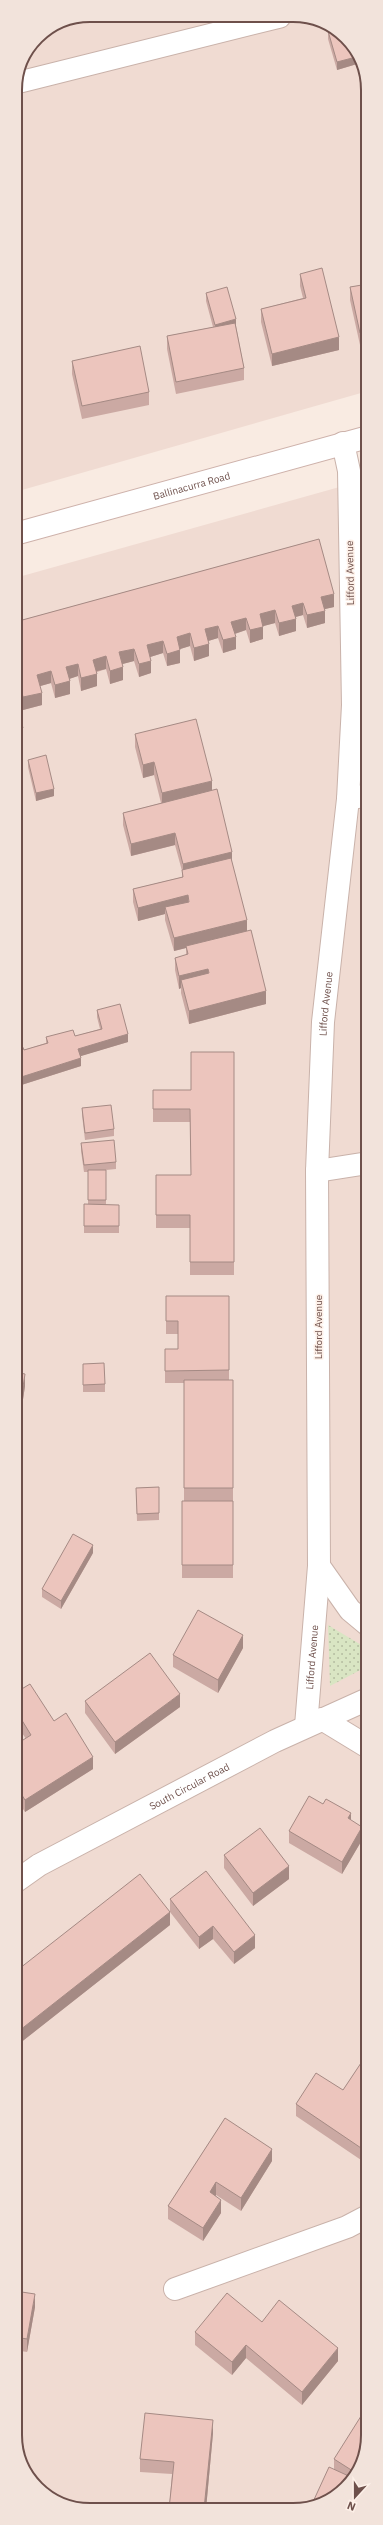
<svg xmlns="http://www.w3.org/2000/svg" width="383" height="2525" font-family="'IBM Plex Sans',sans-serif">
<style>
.residential{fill:#f0dbd2}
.grass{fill:url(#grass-dots)}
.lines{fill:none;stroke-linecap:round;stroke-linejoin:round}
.service-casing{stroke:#c9b2aa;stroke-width:23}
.minor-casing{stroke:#c9b2aa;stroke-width:24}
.tertiary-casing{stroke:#c9b2aa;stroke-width:24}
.secondary-casing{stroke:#ceb2ab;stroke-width:24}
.service{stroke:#fff;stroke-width:21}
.minor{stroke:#fff;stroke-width:22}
.tertiary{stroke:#fff;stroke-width:22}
.secondary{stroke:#fff;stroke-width:22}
.wall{fill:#cba9a3}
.shaded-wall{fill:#a58a84}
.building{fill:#ecc5bd;stroke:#a58a84}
.labels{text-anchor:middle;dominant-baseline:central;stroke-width:3;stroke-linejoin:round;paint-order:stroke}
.street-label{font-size:10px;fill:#6e504b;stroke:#fdf0e8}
.rim{fill:none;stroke:#6e504b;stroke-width:2}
</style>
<defs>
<pattern id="grass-dots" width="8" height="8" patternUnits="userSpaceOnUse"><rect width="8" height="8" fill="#d9e5c3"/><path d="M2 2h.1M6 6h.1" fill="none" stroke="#b4bca0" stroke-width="1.8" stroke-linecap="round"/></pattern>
</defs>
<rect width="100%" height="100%" fill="#f9ebe2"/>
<path class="residential" d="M90,15L312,17L350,41L368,85V391L15,492V90L21,61L37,37L61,21Z
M368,479V2435L346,2488L298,2510L71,2508L33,2484L15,2440V578Z"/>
<path class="grass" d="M328,1625L368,1649V1666L330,1686Z"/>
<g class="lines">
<g class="service-casing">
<path id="service" d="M16,83L280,17"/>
</g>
<g class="minor-casing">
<path id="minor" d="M348,799L368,795
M317,1171L368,1163
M322,1719L368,1747
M175,2289L347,2227L368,2216"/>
</g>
<g class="tertiary-casing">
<g id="tertiary">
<path d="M319,1566L350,1610L368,1625"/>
<path id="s1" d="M306,1726L319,1566L317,1171L323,1022L348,799L353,705L349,471L343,443"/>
<path id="s2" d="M15,1882L39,1865L275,1741L368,1699"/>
</g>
</g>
<g class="secondary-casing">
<g id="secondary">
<path id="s3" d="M15,534L368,437"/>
</g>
</g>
<use href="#service" class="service"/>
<use href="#minor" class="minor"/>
<use href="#tertiary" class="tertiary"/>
<use href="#secondary" class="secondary"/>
</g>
<path class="wall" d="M328,31L357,58V64L337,70L328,39Z
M300,274L339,350L272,366L261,322V309L303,298L300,286Z
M368,284V344L360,345L350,300V287Z
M206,293L236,326L244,368V380L176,394L167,349V336L213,327L206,301Z
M72,361L149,392V405L82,419L72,374Z
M319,539L334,607L324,609L325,623L307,628L303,615L295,617L296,631L279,636L275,623L263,626V639L250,643L246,630L235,634L236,649L223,653L218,638L208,641L209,656L194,661L190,646L180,649V663L167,666L163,653L150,657L151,673L139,677L134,661L122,664L123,680L110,684L106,669L97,672V686L81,691L78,676L69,679L70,694L55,698L51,683L40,686L42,705L23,710L19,693L15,694V622Z
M135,734L212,790L232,864L247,931L266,1004L189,1024L181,993V988L179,989L175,970V958L186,955V948L174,951L165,920V914L138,921L133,902V889L182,877V871L175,845L131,856L123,825V813L161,803L154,775L143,778L135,747Z
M28,760L54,796L36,801L28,767Z
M97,1010L128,1042L80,1056L81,1066L15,1087V1045L24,1050L46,1043V1037L75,1036L100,1029L97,1017Z
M234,1052V1275H190V1228H156V1175H191L190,1122H153V1090H191Z
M82,1108L114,1129V1136L85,1140L82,1115Z
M81,1143L116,1162V1169L106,1170V1205H119V1233H84V1204H88V1172H84L81,1151Z
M166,1296H229V1380H233V1501H184V1383H165V1349H178V1334H166Z
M83,1371L105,1384V1392H83Z
M15,1372L25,1386L22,1406L15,1405Z
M159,1487V1520L137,1521L136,1488Z
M182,1501H233V1578H182Z
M93,1553L61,1609L42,1597V1589Z
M243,1648L218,1693L173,1667V1655Z
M15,1693L54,1721L93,1769L25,1812L15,1797V1745L26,1739L15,1722Z
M85,1701L180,1707L115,1754L85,1713Z
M351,1820L362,1840L342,1874L289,1843V1831Z
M224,1855L289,1879L253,1906L224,1868Z
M170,1899L255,1948L234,1964L213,1939L199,1949L170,1912V1925L15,2047V1972L170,1911Z
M368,2059V2156L364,2162L296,2116V2104L343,2090Z
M225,2118L272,2161L241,2211L216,2195V2196L221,2213L203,2241L168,2219V2206Z
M15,2291L35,2307L27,2352L15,2350Z
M262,2322L338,2361L302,2405L246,2358L232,2375L195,2345V2332Z
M213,2433L206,2509H169L172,2474L140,2472V2459Z
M334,2459L362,2464L346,2488L334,2469Z"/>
<path class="shaded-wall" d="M356,57L357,64L337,70V62Z
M236,319V326L215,332V325Z
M339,337V350L272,366V354Z
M334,594V607L321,610V597Z
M303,603V615L292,618V606Z
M275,610V623L260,627V614Z
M325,611V623L307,628V615Z
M246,618V630L231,635V622Z
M296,619V631L279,636V623Z
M218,626V638L205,642V629Z
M263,627V639L250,643V630Z
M190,633V646L177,650V637Z
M236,637V649L223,653V640Z
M163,641V653L147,658V645Z
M209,644V656L194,661V648Z
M134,649V661L119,665V652Z
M180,650V663L167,666V654Z
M106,656V669L93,672V660Z
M151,661V673L139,677V664Z
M78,664V676L66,680V667Z
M123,667V680L110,684V671Z
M51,671V683L37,687V675Z
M97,674V686L81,691V678Z
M19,680V693L15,694V681Z
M70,681V694L55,698V685Z
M42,693V705L23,710V697Z
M23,728V740L15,743V730Z
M154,762V775L143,778V765Z
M212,781V794L162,806V793Z
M54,789V796L36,801V793Z
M175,833V845L131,856V844Z
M232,852V864L183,876V864Z
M188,895V908L165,907V914L138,921V908Z
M247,920V933L186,946V948L174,951V938Z
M208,969V982L181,980V988L179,989V976Z
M266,991V1004L189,1024V1011Z
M128,1034V1042L78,1057V1049Z
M81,1058V1066L15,1087V1079Z
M25,1374V1386L22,1406V1393Z
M18,1418V1431L15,1450V1437Z
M93,1545V1553L61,1609V1601Z
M243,1635V1648L218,1693V1680Z
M180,1694V1707L115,1754V1742Z
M93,1757V1769L25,1812V1800Z
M351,1813V1826L348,1818Z
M362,1827V1840L342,1874V1862Z
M289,1866V1879L253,1906V1893Z
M170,1912V1925L15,2047V2034Z
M213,1926V1939L199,1949V1937Z
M255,1935V1948L234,1964V1952Z
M368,2143V2156L364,2162V2150Z
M272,2149V2161L241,2211V2198Z
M216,2182V2195L210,2205V2192Z
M221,2200V2213L203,2241V2228Z
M35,2294V2307L27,2352V2339Z
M246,2345V2358L232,2375V2362Z
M338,2348V2361L302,2405V2392Z
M213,2420V2433L206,2509H204Z"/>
<path class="building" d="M333,30L350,41L356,57L337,62L328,31Z
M322,268L339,337L272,354L261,309L306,298L300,274Z
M368,284V331L360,333L350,287Z
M227,287L236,319L215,325L206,293Z
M235,323L244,368L176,382L167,336Z
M140,346L149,392L82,406L72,361Z
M319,539L334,594L321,597L325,611L307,615L303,603L292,606L296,619L279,623L275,610L260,614L263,627L250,630L246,618L231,622L236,637L223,640L218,626L205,629L209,644L194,648L190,633L177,637L180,650L167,654L163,641L147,645L151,661L139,664L134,649L119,652L123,667L110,671L106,656L93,660L97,674L81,678L78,664L66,667L70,681L55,685L51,671L37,675L42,693L23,697L19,680L15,681V622Z
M15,700L23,728L15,730Z
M196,719L212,781L162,793L154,762L143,765L135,734Z
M46,755L54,789L36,793L28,760Z
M217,789L232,852L183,864L175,833L131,844L123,813Z
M231,858L247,920L174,938L165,907L189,902L188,895L138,908L133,889L183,877L182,870Z
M251,930L266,991L189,1011L181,980L209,973L208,969L179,976L175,958L188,954L186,946Z
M120,1004L128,1034L78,1049L81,1058L15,1079V1045L21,1043L24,1050L48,1043L46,1037L73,1030L75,1036L102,1029L97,1010Z
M191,1052H234V1262H190V1215H156V1175H191L190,1109H153V1090H191Z
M111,1105L114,1129L85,1133L82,1108Z
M114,1140L116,1162L84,1165L81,1143Z
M88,1170H106V1200H88Z
M84,1204L119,1205V1226H84Z
M166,1296H229V1370L165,1371V1349H178V1321H166Z
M104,1363L105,1384L83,1385V1364Z
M15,1372L25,1374L22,1393L15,1392Z
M184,1380H233V1488H184Z
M15,1417L18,1418L15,1437Z
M159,1487V1513L137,1514L136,1488Z
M182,1501H233V1565H182Z
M73,1534L93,1545L61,1601L42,1589Z
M198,1610L243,1635L218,1680L173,1655Z
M150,1653L180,1694L115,1742L85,1701Z
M30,1684L54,1721L66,1713L93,1757L25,1800L15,1784V1745L31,1735L15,1709V1693Z
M309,1796L323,1804L326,1799L351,1813L348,1818L362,1827L342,1862L289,1831Z
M260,1828L289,1866L253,1893L224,1855Z
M206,1871L255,1935L234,1952L213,1926L199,1937L170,1899Z
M140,1874L170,1912L15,2034V1972Z
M365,2057L368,2059V2143L364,2150L296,2104L316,2073L343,2090Z
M225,2118L272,2149L241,2198L216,2182L210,2192L221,2200L203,2228L168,2206Z
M15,2291L35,2294L27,2339L15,2337Z
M227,2293L262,2322L279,2300L338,2348L302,2392L246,2345L232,2362L195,2332Z
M368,2405V2435L362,2464L356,2473L334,2459Z
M145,2413L213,2420L204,2509H169L174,2462L140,2459Z
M329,2467L353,2478L346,2488L312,2504Z"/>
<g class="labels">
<g class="street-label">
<text stroke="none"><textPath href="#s3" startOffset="183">Ballinacurra Road</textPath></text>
<text transform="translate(350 573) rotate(-91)">Lifford Avenue</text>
<text stroke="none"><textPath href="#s1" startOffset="723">Lifford Avenue</textPath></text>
<text transform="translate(318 1327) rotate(-90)">Lifford Avenue</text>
<text stroke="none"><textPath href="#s1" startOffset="69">Lifford Avenue</textPath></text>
<text stroke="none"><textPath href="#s2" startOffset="199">South Circular Road</textPath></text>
</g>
</g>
<path d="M0 0H383V2525H0ZM90 22H293A68 68 0 0 1 361 90V2435A68 68 0 0 1 293 2503H90A68 68 0 0 1 22 2435V90A68 68 0 0 1 90 22Z" fill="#f2e3db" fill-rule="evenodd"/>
<path class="rim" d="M90 22H293A68 68 0 0 1 361 90V2435A68 68 0 0 1 293 2503H90A68 68 0 0 1 22 2435V90A68 68 0 0 1 90 22Z"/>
<g transform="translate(355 2497) rotate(201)" stroke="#fdf0e8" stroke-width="3" paint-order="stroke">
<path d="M0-3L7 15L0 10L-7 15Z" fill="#6e504b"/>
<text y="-6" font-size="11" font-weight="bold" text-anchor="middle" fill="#6e504b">N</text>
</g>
</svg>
